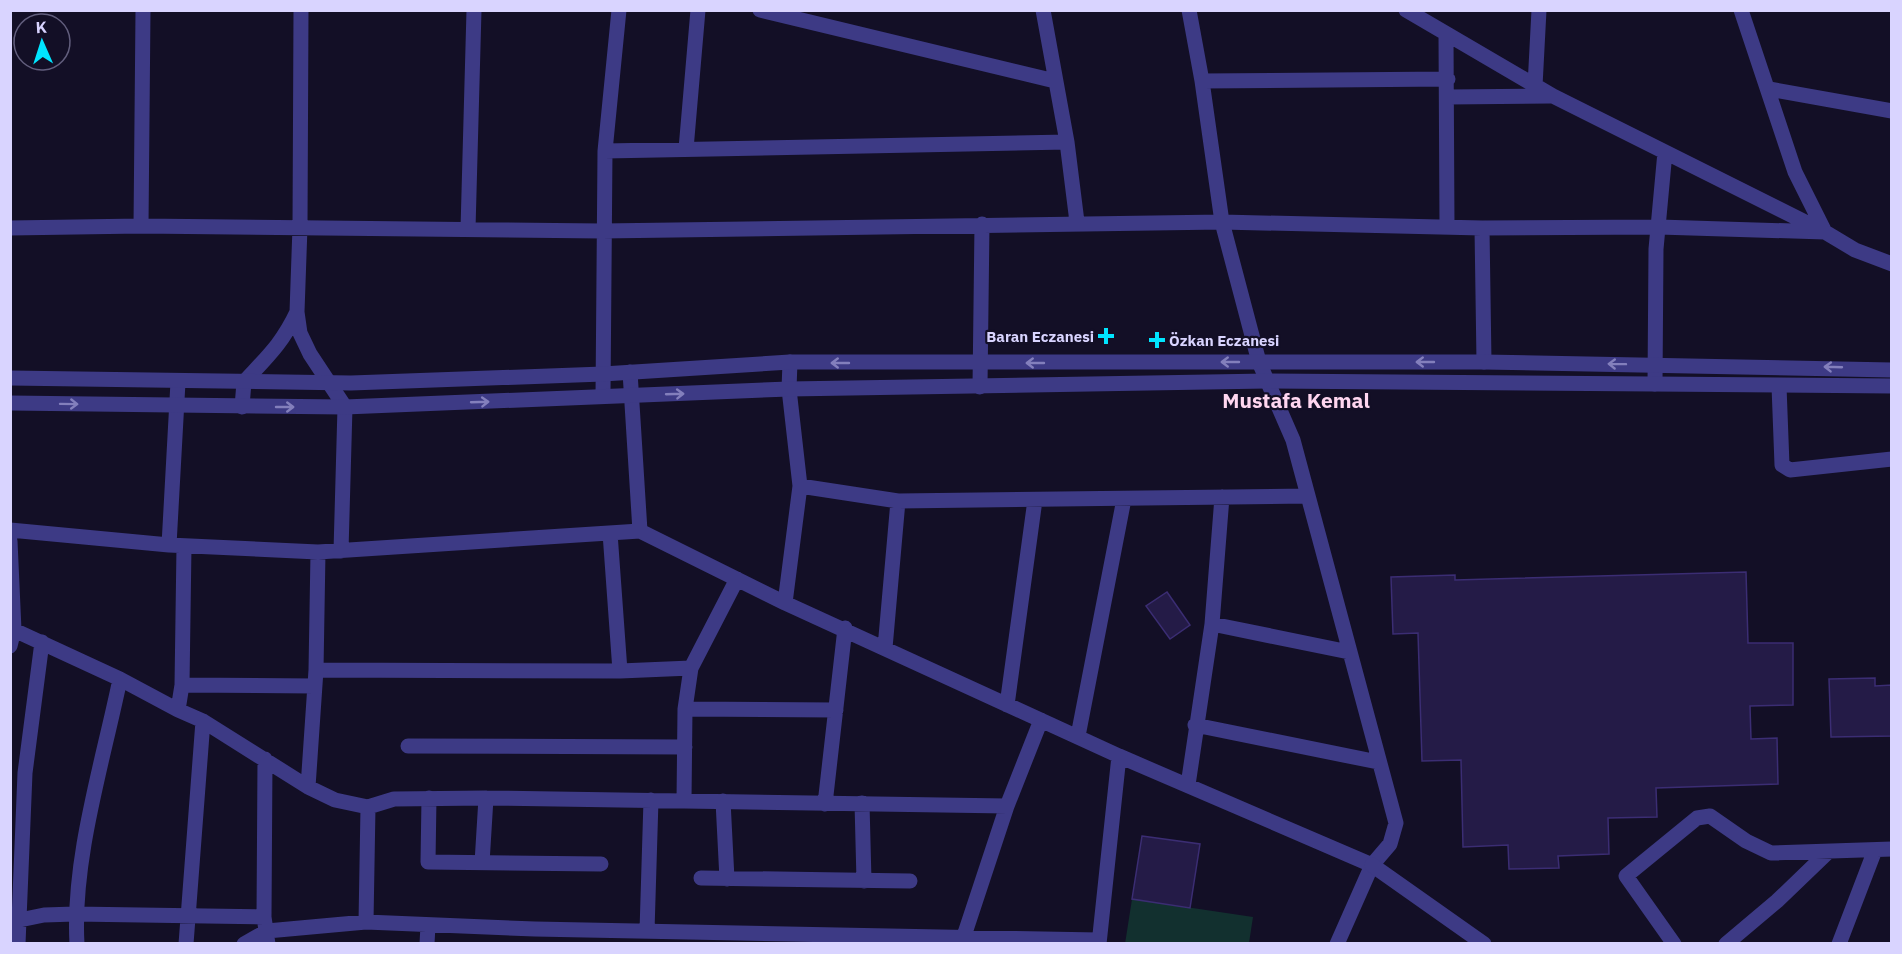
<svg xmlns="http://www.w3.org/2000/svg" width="1902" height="954" font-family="'IBM Plex Sans',sans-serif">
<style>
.green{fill:#12302f}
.building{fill:#241b47;stroke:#3b2d73;stroke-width:1.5}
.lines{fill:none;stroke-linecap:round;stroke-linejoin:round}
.minor{stroke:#3d3a85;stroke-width:15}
.tertiary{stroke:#3d3a85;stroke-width:15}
.oneway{stroke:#837fbc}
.poi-dot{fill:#00e5ff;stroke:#130f26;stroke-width:2}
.labels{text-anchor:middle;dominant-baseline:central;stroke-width:4.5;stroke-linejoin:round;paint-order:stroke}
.poi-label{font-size:15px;font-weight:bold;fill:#d9d4ff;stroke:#130f26;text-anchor:end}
.district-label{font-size:21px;font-weight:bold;fill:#ffd6f0;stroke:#130f26}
</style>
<rect width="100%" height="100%" fill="#130f26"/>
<path class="green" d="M1132,899L1253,917L1249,943L1125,944Z"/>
<path class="building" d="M1746,572L1748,643H1793V705L1750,706L1751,739L1777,738L1778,784L1656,788L1657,817L1608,818L1609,854L1558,856L1559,868L1509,869L1508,845L1463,847L1461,760L1422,761L1418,633L1393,634L1391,577L1455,575V580Z
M1167,592L1190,625L1170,639L1146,606Z
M1875,678V686L1892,685V736L1831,737L1829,679Z
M1142,836L1200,844L1190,908L1132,899Z"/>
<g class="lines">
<path class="minor" d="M301,10L300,227L297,312L300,333L310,354L345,407L341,551
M760,10L1055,81
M1043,10L1067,142L1077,222
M1189,10L1202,81L1222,222L1259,362L1293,440L1396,823L1390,844L1372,865L1337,944
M1406,10L1553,96L1825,232L1855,250L1892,264
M1446,36L1447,227
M1202,81L1448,79
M1535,86L1539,10
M1769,89L1892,111
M1448,97L1550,96
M686,149L698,10
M605,151L1067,142
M141,226L143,10
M10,228L141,226L602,231L1222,222L1482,228L1659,227L1825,232L1795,172L1741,10
M1482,228L1484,362
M468,229L474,10
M1655,384L1656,249L1665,152
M1779,386L1782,465L1790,470L1892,459
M980,387L982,224
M603,396L605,151L619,10
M242,407L244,382C267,357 282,344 297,312
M800,486L898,501L1307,496
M10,530L169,545L318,552L640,531L630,372
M640,531L785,603L1119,756L1372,865
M610,533L620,671
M10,541L14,630L10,646
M169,545L178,382
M184,546L182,685L178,710L203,721L308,787L335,800L368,807L394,799L486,798L1007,806
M785,603L800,486L789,389L790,362
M1212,624L1349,652
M14,630L120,679L178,710
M885,648L898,501
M316,670L620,671L691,668
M182,685L315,686
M1007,705L1035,500
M685,709L836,710
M1195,725L1378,762
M1078,736L1124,499
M408,746L685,747
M265,759L264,917L268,944
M1188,785L1212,624L1222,497
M308,787L316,670L318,552
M429,798L428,862L601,864
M684,801L685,709L691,668L737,579
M723,801L727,879
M862,803L864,881
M825,804L845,628
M482,863L486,798
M701,878L910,881
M10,922L44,915L75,914L264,917
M366,922L368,807
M647,931L651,800
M964,936L1007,806L1041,720
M18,944L25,773L42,642
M77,944C72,859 103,762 120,679
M186,944L203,721
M244,944L267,931L366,922L535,929L1099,940
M427,944L428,925
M1099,944L1119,756
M1674,944L1626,876L1697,818L1710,816L1746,841L1771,853L1892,849
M1726,944L1777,901L1828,852
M1839,944L1875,850"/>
<path class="tertiary" d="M10,378L351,383L603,374L790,362H1484L1892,370
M10,403L345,407L789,389L1267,381L1892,386
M1372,865L1484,944"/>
</g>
<defs><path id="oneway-shaft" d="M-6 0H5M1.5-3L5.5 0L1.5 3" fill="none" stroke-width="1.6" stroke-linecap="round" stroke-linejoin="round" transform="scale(1.5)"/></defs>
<g class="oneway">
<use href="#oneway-shaft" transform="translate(1230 362) rotate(180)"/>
<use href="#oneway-shaft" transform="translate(1425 362) rotate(-180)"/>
<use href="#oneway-shaft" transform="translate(840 363) rotate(-180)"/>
<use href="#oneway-shaft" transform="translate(1035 363) rotate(180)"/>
<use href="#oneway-shaft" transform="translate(1617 364) rotate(-179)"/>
<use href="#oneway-shaft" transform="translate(1833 367) rotate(-178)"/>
<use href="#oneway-shaft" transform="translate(675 394) rotate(-2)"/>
<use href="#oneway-shaft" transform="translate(480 402) rotate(-2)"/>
<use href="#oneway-shaft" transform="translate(69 404) rotate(1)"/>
<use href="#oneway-shaft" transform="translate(285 407)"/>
</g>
<g class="poi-dot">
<path d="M1103 327h6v6h6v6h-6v6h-6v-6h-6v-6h6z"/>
<path d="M1154 331h6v6h6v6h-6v6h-6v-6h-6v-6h6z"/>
</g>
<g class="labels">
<g class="poi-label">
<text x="1094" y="336">Baran Eczanesi</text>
<text x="1169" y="340" text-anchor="start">Özkan Eczanesi</text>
</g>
<g class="district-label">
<text x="1296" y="400">Mustafa Kemal</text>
</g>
</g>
<rect width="1902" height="954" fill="none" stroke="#d9d4ff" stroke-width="24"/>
<g transform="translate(42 42) rotate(357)"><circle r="28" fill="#130f26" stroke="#625e7d" stroke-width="1.5"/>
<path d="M0-4.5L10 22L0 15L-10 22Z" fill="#00e5ff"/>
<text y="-9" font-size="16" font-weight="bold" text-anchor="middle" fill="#d9d4ff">K</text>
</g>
</svg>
